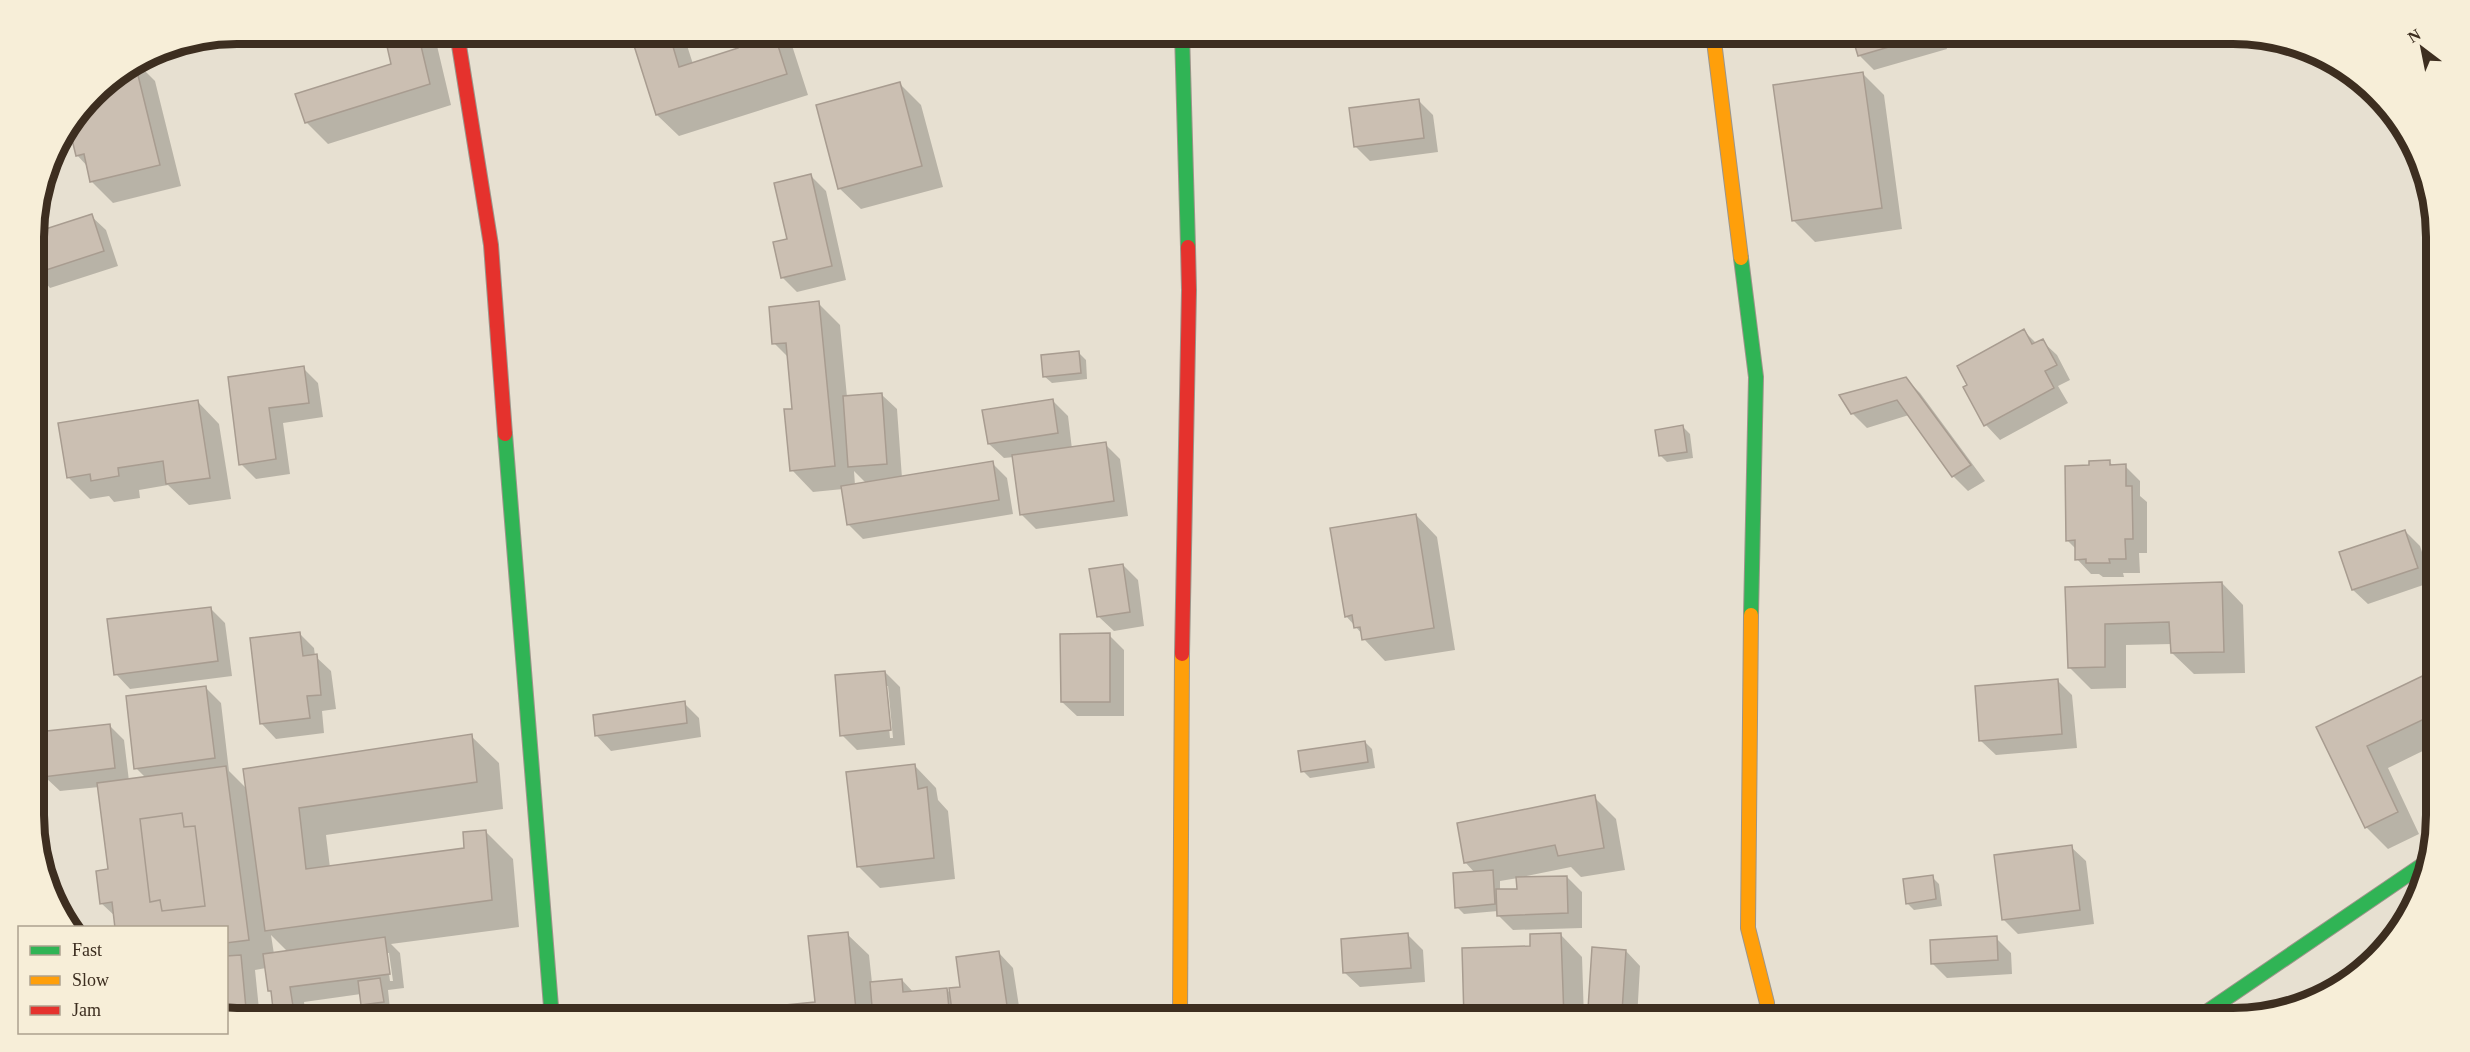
<svg xmlns="http://www.w3.org/2000/svg" width="2470" height="1052" font-family="Georgia,serif">
<style>
.shadow{fill:#0003;fill-rule:evenodd}
.building{fill:#cbbfb2;stroke:#a89c90;stroke-width:1.5;fill-rule:evenodd}
.lines{fill:none;stroke-linecap:round;stroke-linejoin:round}
.fast-casing{stroke:#9c958a;stroke-width:16}
.slow-casing{stroke:#9c958a;stroke-width:16}
.jam-casing{stroke:#9c958a;stroke-width:16}
.fast{stroke:#30b455;stroke-width:14}
.slow{stroke:#ff9f0a;stroke-width:14}
.jam{stroke:#e5322d;stroke-width:14}
.rim{fill:none;stroke:#3d2e20;stroke-width:8}
</style>
<rect width="100%" height="100%" fill="#e7e0d1"/>
<path class="shadow" d="M386,33H434L451,105L328,144L306,122L393,65Z
M632,33H683L693,64L740,49L735,33H788L808,95L679,136L657,115Z
M1853,33H1943L1947,49L1874,70L1860,56Z
M136,62L155,81L181,186L113,203L91,181L88,167L77,155L70,126L102,84Z
M1863,74L1884,95L1902,229L1815,242L1793,220Z
M899,83L921,105L943,187L861,209L839,188Z
M1418,100L1433,115L1438,152L1370,161L1355,146Z
M811,176L826,191L846,280L797,292L782,277L789,240Z
M91,216L106,230L118,266L50,288L34,269L33,234Z
M818,303L840,325L847,397L882,395L897,409L902,478L992,463L1007,478L1013,514L863,539L848,524L843,489L813,492L792,470L794,410L789,358L774,343ZM854,471L866,483L855,485Z
M2024,331L2037,344L2042,341L2057,355L2070,380L2058,386L2068,403L2000,440L1986,425L1965,387Z
M1079,353L1086,360L1087,379L1052,383L1044,376Z
M303,368L318,383L323,417L283,423L290,474L256,479L241,464L230,379Z
M1905,378L1920,393L1985,481L1968,491L1953,476L1909,415L1867,428L1852,413Z
M1053,401L1068,416L1072,449L1105,444L1120,459L1128,516L1036,529L1021,514L1014,457L1004,458L989,444Z
M198,402L219,424L231,499L189,505L168,485L139,490L140,498L114,502L109,496L90,499L68,477Z
M1683,427L1690,434L1693,458L1667,462L1660,455Z
M2109,462L2114,466H2125L2140,481V496L2147,502V553H2139L2140,573H2123L2124,577H2103L2099,574H2091L2077,559L2076,549L2067,540L2090,467Z
M1416,515L1437,537L1455,650L1385,661L1364,639L1363,635L1346,616Z
M2405,531L2420,546L2432,582L2368,604L2353,590Z
M1123,565L1138,580L1144,626L1114,631L1099,617Z
M2222,583L2243,605L2245,673L2194,674L2172,653V644L2126,645V688L2091,689L2069,667L2067,588Z
M210,608L225,623L232,676L130,689L116,674Z
M300,634L314,648L315,656L331,671L336,709L322,711L324,733L276,739L262,724Z
M1109,635L1124,650V716H1077L1062,702Z
M2437,671V744L2388,768L2419,834L2388,849L2366,827L2318,727Z
M885,672L900,687L905,745L857,750L842,735ZM885,686H888L893,738H890Z
M2058,681L2072,695L2077,748L1996,755L1981,741Z
M206,688L221,703L229,771L248,790L471,736L499,763L503,809L326,835L330,868L465,849L485,831L513,859L519,927L391,944L400,953L404,988L388,990L390,1009L369,1012L362,1005L361,994L304,1002L306,1019H285L274,1008L266,968L255,970L260,1019L226,1017V928L116,917L101,903L110,870L99,787L60,791L45,777L109,725L124,740L129,781L146,778L136,768ZM271,935L288,952L274,954ZM386,953H389L393,981H390Z
M684,703L699,718L701,737L611,751L597,736Z
M1365,742L1372,749L1375,768L1310,778L1303,771Z
M915,766L936,788L938,800L948,811L955,879L880,888L858,866Z
M1594,797L1616,819L1625,870L1581,877L1571,867L1521,877H1567L1582,892V928L1513,930L1498,915V911L1464,914L1457,907L1475,873L1465,862ZM1518,878V890H1500V881Z
M2071,847L2086,861L2094,924L2018,934L2003,919Z
M1932,877L1939,884L1942,906L1914,910L1907,903Z
M847,934L869,955L872,983L902,980L914,993L947,990L951,994L962,988L999,953L1013,968L1021,1019H746L816,1003Z
M1408,935L1423,950L1425,982L1360,987L1345,973Z
M1561,935L1582,957L1584,1019H1465L1531,947Z
M1996,938L2011,953L2012,974L1947,978L1932,963Z
M1626,951L1640,966L1637,1019H1599L1590,1009Z"/>
<path class="building" d="M384,33H418L430,84L305,123L295,94L391,64Z
M630,33H669L679,67L738,48L734,33H774L787,74L656,115Z
M1851,33H1933V34L1858,56Z
M135,63L160,165L90,182L84,154L76,156L69,127L102,84Z
M1863,72L1882,208L1792,221L1773,85Z
M900,82L922,166L838,189L816,105Z
M1419,99L1424,138L1354,147L1349,108Z
M811,174L832,266L781,278L773,242L787,239L774,183Z
M92,214L104,251L34,274L33,233Z
M819,301L835,466L790,471L784,409H792L786,343L772,344L769,307Z
M2024,329L2032,344L2043,339L2057,365L2045,371L2054,388L1984,426L1963,387L1967,385L1957,366Z
M1079,351L1081,373L1043,377L1041,355Z
M304,366L309,403L269,408L276,459L239,465L228,377Z
M1906,377L1971,465L1952,477L1897,400L1851,414L1839,395Z
M882,393L887,464L848,467L843,396Z
M1053,399L1058,433L988,444L982,410Z
M198,400L210,478L166,484L163,461L118,468L119,476L91,481L90,474L67,478L58,423Z
M1683,425L1687,452L1659,456L1655,430Z
M1106,442L1114,501L1020,515L1012,455Z
M2110,460V465L2126,464V486H2132L2133,539H2125L2126,559H2109L2110,563H2086V559L2075,560V540L2066,541L2065,466L2089,465V461Z
M993,461L999,500L847,525L841,486Z
M1416,514L1434,628L1362,640L1360,627L1354,628L1352,615L1345,617L1330,528Z
M2405,530L2418,568L2352,590L2339,552Z
M1123,564L1130,612L1097,617L1089,569Z
M2222,582L2224,652L2171,653L2169,622L2105,624V667L2068,668L2065,587Z
M211,607L218,661L114,675L107,619Z
M300,632L303,656L317,654L321,695L307,696L310,718L260,724L250,638Z
M1110,633V702H1061L1060,634Z
M2437,669V713L2367,746L2398,812L2365,828L2316,727Z
M885,671L891,730L840,736L835,675Z
M2058,679L2062,734L1979,741L1975,686Z
M206,686L215,758L134,769L126,696Z
M685,701L687,723L595,736L593,715Z
M110,724L115,768L43,777L38,732Z
M472,734L477,782L299,808L306,869L464,848L463,832L486,830L492,900L265,931L243,769Z
M1365,741L1368,762L1301,772L1298,751Z
M915,764L918,789L927,787L934,858L857,867L846,772Z
M226,766L249,940L226,943V928H115L112,902L100,904L96,871L108,869L97,783ZM182,813L184,827L195,826L205,906L162,911L160,900L150,902L140,819Z
M1595,795L1604,848L1558,856L1555,845L1464,863L1457,823Z
M182,813L184,827L195,826L205,906L162,911L160,900L150,902L140,819Z
M2072,845L2080,910L2002,920L1994,855Z
M1493,870L1495,904L1455,908L1453,873Z
M1933,875L1936,899L1906,904L1903,879Z
M1567,876L1568,913L1497,916L1496,889H1517L1516,877Z
M848,932L857,1019H745L744,1009L815,1002L808,936Z
M1408,933L1411,968L1343,973L1341,939Z
M1561,933L1564,1019H1516V1011L1504,1012V1019H1464L1462,948L1530,946V934Z
M1997,936L1998,960L1931,964L1930,940Z
M385,937L390,974L290,987L293,1006L273,1009L271,991H268L263,954Z
M1592,947L1626,950L1622,1012L1588,1009Z
M999,951L1009,1019H953L949,988L960,987L956,957Z
M241,955L247,1019L226,1017V956Z
M380,978L384,1002L361,1005L358,981Z
M902,979L903,992L947,988L950,1019H873L870,982Z"/>
<g class="lines">
<g class="fast-casing">
<path id="fast" d="M1182,33L1188,247
M1741,258L1756,377L1751,615
M505,434L552,1019
M2196,1019L2428,861"/>
</g>
<g class="slow-casing">
<path id="slow" d="M1713,33L1741,258
M1751,615L1748,928L1767,1003L1764,1019
M1180,1019L1182,654"/>
</g>
<g class="jam-casing">
<path id="jam" d="M457,33L491,245L505,434
M1182,654L1189,290L1188,247"/>
</g>
<use href="#fast" class="fast"/>
<use href="#slow" class="slow"/>
<use href="#jam" class="jam"/>
</g>
<path d="M0 0H2470V1052H0ZM237 44H2233A193 193 0 0 1 2426 237V815A193 193 0 0 1 2233 1008H237A193 193 0 0 1 44 815V237A193 193 0 0 1 237 44Z" fill="#f7eed8" fill-rule="evenodd"/>
<path class="rim" d="M237 44H2233A193 193 0 0 1 2426 237V815A193 193 0 0 1 2233 1008H237A193 193 0 0 1 44 815V237A193 193 0 0 1 237 44Z"/>
<rect x="18" y="926" width="210" height="108" fill="#f7eed8" stroke="#ada18e" stroke-width="1.5"/>
<rect x="30" y="946" width="30" height="9" fill="#30b455" stroke="#ada18e" stroke-width="1.5"/>
<text x="72" y="956" font-size="18" fill="#3d2e20">Fast</text>
<rect x="30" y="976" width="30" height="9" fill="#ff9f0a" stroke="#ada18e" stroke-width="1.5"/>
<text x="72" y="986" font-size="18" fill="#3d2e20">Slow</text>
<rect x="30" y="1006" width="30" height="9" fill="#e5322d" stroke="#ada18e" stroke-width="1.5"/>
<text x="72" y="1016" font-size="18" fill="#3d2e20">Jam</text>
<g transform="translate(2422 48) rotate(328)" stroke="#f7eed8" stroke-width="4.5" paint-order="stroke">
<path d="M0-4.5L10 22L0 15L-10 22Z" fill="#3d2e20"/>
<text y="-9" font-size="16" font-weight="bold" text-anchor="middle" fill="#3d2e20">N</text>
</g>
</svg>
